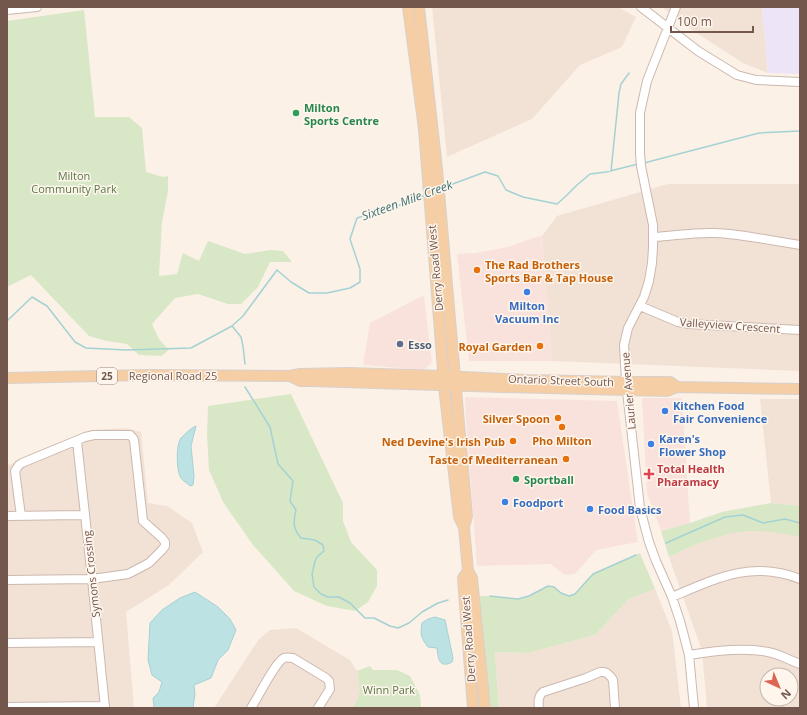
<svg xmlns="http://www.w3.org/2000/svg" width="807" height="715" font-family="'Open Sans',sans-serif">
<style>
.residential{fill:#f2e2d6;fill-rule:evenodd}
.commercial{fill:#fae2dc}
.education{fill:#eee4f7}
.green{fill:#d8e8c6}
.water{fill:#bde2e3;stroke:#a4d2d4}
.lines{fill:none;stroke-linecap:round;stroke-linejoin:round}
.stream{stroke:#a4d2d4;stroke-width:1.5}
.minor-casing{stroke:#ccb8ae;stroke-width:10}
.major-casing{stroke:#d8d0cd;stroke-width:12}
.minor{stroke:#fff;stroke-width:8}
.major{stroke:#f5cea5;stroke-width:10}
.leisure-dot{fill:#2e9e5b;stroke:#fef6ed;stroke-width:1.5}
.food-dot{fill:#e8710a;stroke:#fef6ed;stroke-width:1.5}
.shop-dot{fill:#3f7fe0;stroke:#fef6ed;stroke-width:1.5}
.service-dot{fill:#5c6f8a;stroke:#fef6ed;stroke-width:1.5}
.health-dot{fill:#e0444e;stroke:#fef6ed;stroke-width:1.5}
.labels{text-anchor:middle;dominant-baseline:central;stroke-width:3;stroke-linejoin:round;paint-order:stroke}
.shield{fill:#fef6ed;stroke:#9d877d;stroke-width:1}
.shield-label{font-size:10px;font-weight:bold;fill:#73574d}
.leisure-label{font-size:11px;font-weight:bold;fill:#27864d;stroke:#fef6ed;text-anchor:start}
.park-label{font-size:11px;fill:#5a7846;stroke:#fef6ed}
.food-label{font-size:11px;font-weight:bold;fill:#c56008;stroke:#fef6ed;text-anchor:end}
.street-label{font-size:11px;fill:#73574d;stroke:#fef6ed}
.shop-label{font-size:11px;font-weight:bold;fill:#366cbe;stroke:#fef6ed;text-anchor:start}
.service-label{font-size:11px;font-weight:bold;fill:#4e5e75;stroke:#fef6ed;text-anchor:start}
.health-label{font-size:11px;font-weight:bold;fill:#be3a42;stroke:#fef6ed;text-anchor:start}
.water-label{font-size:12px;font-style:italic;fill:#427477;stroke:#fef6ed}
</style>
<rect width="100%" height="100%" fill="#fbf1e7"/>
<path class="residential" d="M432,7H618L636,17L622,47L580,65L532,119L447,157Z
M662,7H762L768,73L743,63L695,32Z
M668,184H797L800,185V371L552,361L542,236L557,216Z
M760,399H800V506L771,503Z
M126,428L141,432L148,503L167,506L192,523L203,552L169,585L126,612L134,708H7V465L11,464L35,452L91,430Z
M739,525L800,532V708H707L702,651L669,557ZM767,675H791V699H767Z
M655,589L672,631L681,708H499L495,652L528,653L595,635L629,599Z
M296,628L350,660L357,671L360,685L359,697L353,708H214L259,639L270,630Z"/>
<path class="commercial" d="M542,236L552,361H469L457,254L476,253L508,247L536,237Z
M424,295L432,362L424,370L363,365L370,323Z
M465,397L617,401L638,542L596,550L575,574L565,575L550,564L477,566L466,419Z
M642,398H682L690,523L661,531L647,493Z"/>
<path class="education" d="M762,7H800V74L768,73Z"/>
<path class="green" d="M84,10L95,117H129L142,128L146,172L163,177L168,176V191L162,222L159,276L177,274L183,253L199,261L208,241L245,254L271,250L283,251L292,262H270L258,287L241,304H228L198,294L175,298L152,324L159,339L169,350L161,356L139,355L127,344L107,341L89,336L31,275L7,287V21Z
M291,394L343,503V521L351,542L377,570V586L368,602L355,611L327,606L294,591L253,545L223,502L209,470L207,435L208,406Z
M771,503L800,506V537L775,532L750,531L731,533L699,543L669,557L661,531L690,523L722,512Z
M640,553L655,589L629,599L595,635L528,653L495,652L499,708H483L472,596H490L518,599L529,596L548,586L554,587L561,593L570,596L575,594L593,574Z
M370,666L373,670H397L410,676L420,695L421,708H353C362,693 360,687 357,671Z"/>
<path class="water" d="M196,426L191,446L194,476L193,485L190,486C187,483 183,481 181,478C176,471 176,444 181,438C185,434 191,428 196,426Z
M195,592L218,607L230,619L236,630L228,650L218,660L211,678L194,685L195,694L193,708H154L153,698L159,692L162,682L152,675L148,660L150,623L162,610L180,598Z
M435,617L445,620L453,658L452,662C439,669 438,658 437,648L428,647C421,638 420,634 422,623L428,619Z"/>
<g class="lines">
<path class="stream" d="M644,163L759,133L800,131
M611,171L619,93L621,84L629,73
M442,188L485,172L498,176L506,190L523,197L557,204L567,195L577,185L590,174L606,172L638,164
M7,321L32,297L47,306L75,342L86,348L126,350L191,348L232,326L243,316L277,270L291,282L309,293H327L350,288L360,282V269L350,239L357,218L397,206L426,195
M232,326L241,337L243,346L245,364
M245,387L270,427L278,464L293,481L290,501L296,510C293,522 293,529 301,538L315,540L323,545L324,551L317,557L315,561L312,574L314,587L321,594L328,597H339L350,603L365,618H374L390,626L398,628L409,623L422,612L438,603L448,600
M666,543L725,517L743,515L763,523L785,519L800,523
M490,596L518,599L529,596L548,586L554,587L561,593L569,596L575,594L593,574L636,555"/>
<g class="minor-casing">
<path id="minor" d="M641,7L698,51L737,75L756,80L800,82
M676,7L647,81L640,113V153L641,166L653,225V248L652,263L649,281L644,297L628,328L624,345L626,382L640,508L649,542L656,561L672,597L680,621L689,655L694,708
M7,10L37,7
M654,237C674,236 694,232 715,233C743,234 772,241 800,245
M640,306L678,322L689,324L800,330
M77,441L92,579L105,708
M7,516L84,515
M7,580L92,579L128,574L149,563L162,550L165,546V542L162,538L143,521L134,440L132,437L130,435H94L85,437L22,463L19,465L15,471L21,516
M672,597C717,578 752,560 800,579
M7,643L98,642
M689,655C713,651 743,647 768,652C779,654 789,660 800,664
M7,707L105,706
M251,708C257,699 276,661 284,658C287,657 290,658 293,658L326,678L329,681L330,689L318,708
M539,708C538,702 538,696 543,692L586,678L600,672H604L607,673L611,677L613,680L615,708"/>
</g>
<g class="major-casing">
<path id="major" d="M408,7L424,129L445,395L459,517L464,527
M419,7L437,169L467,516L464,527L468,571L472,578L485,708
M290,376L300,381H312L503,387L667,391L677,387L800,389
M7,378L147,375L290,376L300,374L348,373L443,376L527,380L626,382H670L677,387
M468,571L463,578L473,708"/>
</g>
<use href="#minor" class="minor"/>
<use href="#major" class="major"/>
</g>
<g class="leisure-dot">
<circle cx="296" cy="113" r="4"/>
<circle cx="516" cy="479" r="4"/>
</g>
<g class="food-dot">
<circle cx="477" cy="270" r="4"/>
<circle cx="540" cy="346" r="4"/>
<circle cx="558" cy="418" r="4"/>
<circle cx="562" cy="427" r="4"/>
<circle cx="513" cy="441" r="4"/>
<circle cx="566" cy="459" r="4"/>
</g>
<g class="shop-dot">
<circle cx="527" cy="292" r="4"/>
<circle cx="665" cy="411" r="4"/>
<circle cx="651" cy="444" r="4"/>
<circle cx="505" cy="502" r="4"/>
<circle cx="590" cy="509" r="4"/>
</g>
<circle class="service-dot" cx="400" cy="344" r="4"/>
<path class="health-dot" d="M647 468h4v4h4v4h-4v4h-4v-4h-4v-4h4z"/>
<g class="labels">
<rect class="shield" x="97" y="368" width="20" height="16" rx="3"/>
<g class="shield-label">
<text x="107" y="376">25</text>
</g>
<g class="leisure-label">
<text x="304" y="107">Milton<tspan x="304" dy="13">Sports Centre</tspan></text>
<text x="524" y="479">Sportball</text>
</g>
<g class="park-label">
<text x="74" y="175">Milton<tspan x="74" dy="13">Community Park</tspan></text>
<text x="389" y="689">Winn Park</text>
</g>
<g class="food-label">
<text x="485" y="264" text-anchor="start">The Rad Brothers<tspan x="485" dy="13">Sports Bar &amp; Tap House</tspan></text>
<text x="532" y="346">Royal Garden</text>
<text x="550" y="418">Silver Spoon</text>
<text x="562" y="440" text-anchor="middle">Pho Milton</text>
<text x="505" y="441">Ned Devine's Irish Pub</text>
<text x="558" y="459">Taste of Mediterranean</text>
</g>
<g class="street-label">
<text transform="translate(435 268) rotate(-95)">Derry Road West</text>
<text transform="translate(730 325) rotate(4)">Valleyview Crescent</text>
<text x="173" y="375">Regional Road 25</text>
<text transform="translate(561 380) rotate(2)">Ontario Street South</text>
<text transform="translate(628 391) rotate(-95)">Laurier Avenue</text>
<text transform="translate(91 574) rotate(-96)">Symons Crossing</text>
<text transform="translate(468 639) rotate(-94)">Derry Road West</text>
</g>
<g class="shop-label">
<text x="527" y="305" text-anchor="middle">Milton<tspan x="527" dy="13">Vacuum Inc</tspan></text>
<text x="673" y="405">Kitchen Food<tspan x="673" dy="13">Fair Convenience</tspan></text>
<text x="659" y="438">Karen's<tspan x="659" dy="13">Flower Shop</tspan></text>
<text x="513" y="502">Foodport</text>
<text x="598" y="509">Food Basics</text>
</g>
<g class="service-label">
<text x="408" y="344">Esso</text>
</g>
<g class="health-label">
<text x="657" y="468">Total Health<tspan x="657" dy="13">Pharamacy</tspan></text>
</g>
<g class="water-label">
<text transform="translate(407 200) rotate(-20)">Sixteen Mile Creek</text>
</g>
</g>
<rect width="807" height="715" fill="none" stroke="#73574d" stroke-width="16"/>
<g transform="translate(779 687) rotate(136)"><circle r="19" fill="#fef6ed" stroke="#c6b6ad"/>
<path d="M0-3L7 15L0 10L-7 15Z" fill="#dc6555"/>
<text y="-6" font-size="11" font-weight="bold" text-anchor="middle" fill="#73574d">N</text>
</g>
<path d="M671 26v6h82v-6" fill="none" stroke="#73574d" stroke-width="2"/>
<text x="677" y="26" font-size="12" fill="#73574d" stroke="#fef6ed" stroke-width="3" paint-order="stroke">100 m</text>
</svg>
